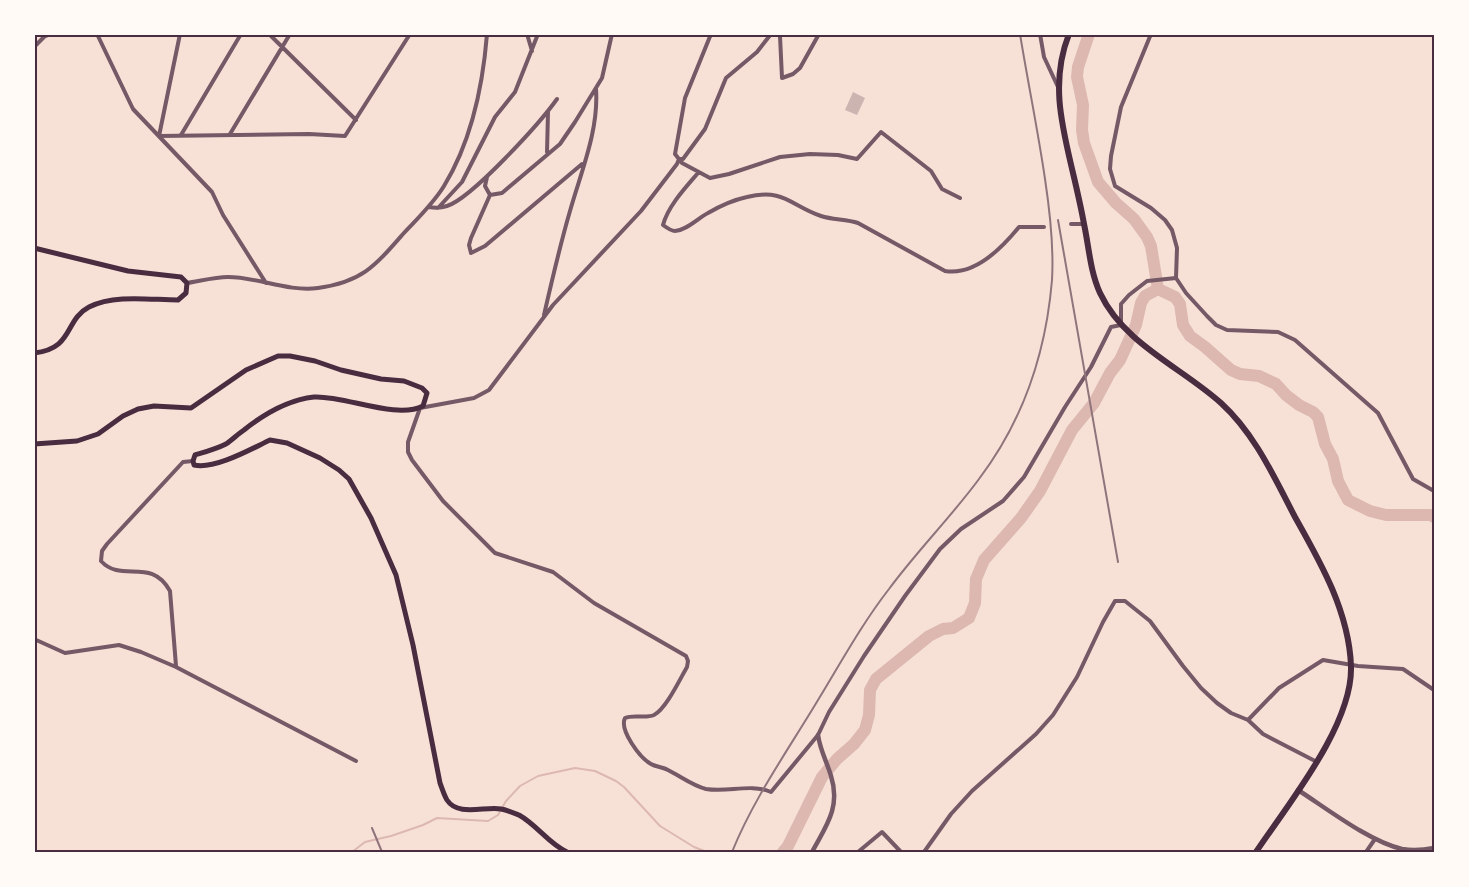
<svg xmlns="http://www.w3.org/2000/svg" width="1469" height="887" font-family="'Golos Text',sans-serif">
<style>
.lines{fill:none;stroke-linecap:round;stroke-linejoin:round}
.stream{stroke:#dcb8b0;stroke-width:2}
.river{stroke:#dcb8b0;stroke-width:12}
.building{fill:#ccb4b1}
.minor{stroke:#755966;stroke-width:4}
.tertiary{stroke:#755966;stroke-width:4.5}
.secondary{stroke:#4a2c40;stroke-width:5}
.primary{stroke:#4a2c40;stroke-width:6}
.rail{stroke:#8f747c;stroke-width:2}
.neatline{fill:none;stroke:#4a2c40;stroke-width:2}
</style>
<rect width="100%" height="100%" fill="#f7e1d7"/>
<g class="lines">
<path class="stream" d="M352,852L365,842L391,836L423,825L437,818L488,821L498,815L506,801L520,786L538,776L575,768L595,771L616,781L624,787L660,826L694,847L707,852"/>
<path class="river" d="M1158,289L1175,297L1180,304L1183,325L1190,336L1205,347L1231,370L1240,374L1259,376L1276,384L1286,395L1299,405L1313,412L1318,417L1325,444L1333,459L1338,481L1348,500L1370,511L1386,515H1431L1434,517
M783,852L788,846L822,777L837,759L854,744L865,730L869,715L870,690L876,679L929,636L943,629L953,628L969,618L975,603L976,579L984,560L1021,518L1040,491L1072,430L1094,403L1110,373L1120,360L1136,325L1141,303L1145,296L1158,289L1151,246L1147,237L1134,219L1116,203L1098,182L1084,143L1082,130L1083,105L1077,77L1078,67L1089,34"/>
</g>
<path class="building" d="M853,92L865,98L857,115L845,110Z"/>
<g class="lines">
<path class="minor" d="M97,34L133,109L212,192L223,215L266,283
M269,34L356,120
M527,34L532,51
M711,34L685,98L675,154L682,163L710,178L729,174L780,157L810,154L838,155L857,159L881,132L931,171L942,189L960,198
M771,34L757,52L726,78L705,129L683,159H679L677,164L641,211L553,305L489,390L474,398L420,408L408,442V452L412,460L443,501L495,553L553,572L594,603L686,656L688,661L687,667C680,679 666,709 654,715C645,719 634,714 625,718C619,730 640,758 651,764C656,767 663,767 668,770C680,776 693,786 706,789C728,793 750,783 771,792L818,735L829,712L864,656L905,596L940,549L961,529L1003,501L1024,477L1065,407L1091,367L1111,327L1121,325V304L1129,295L1147,281L1176,278
M776,34L780,36L782,78L793,74L800,68L819,34
M1040,34L1044,57L1058,87
M1151,34L1121,107L1111,156L1110,169L1115,186L1151,208L1165,220L1172,230L1177,248L1176,278L1186,293L1207,316L1216,325L1227,330L1278,332L1295,340L1378,413L1413,479L1434,491
M34,62L35,46L45,36L51,34
M230,134L290,34
M181,135L241,34
M159,136L309,134L345,136L410,34
M159,136L180,34
M547,152L548,112
M698,173C686,187 668,206 663,225C667,228 671,231 675,231C687,230 698,218 708,213C720,206 733,200 747,197C784,188 791,206 821,216C833,220 846,219 858,223L945,271C975,276 1002,248 1019,227H1044
M487,177L485,186L490,195
M490,195L502,193L560,144L575,122L602,78L612,34
M490,195L471,238L469,245L471,253L485,246L582,164
M429,207C435,208 441,208 447,206C472,198 540,123 557,99
M438,208L462,182L495,117L515,92L538,34
M1071,224H1084
M187,283C200,281 215,277 228,277C258,277 287,292 318,288C362,282 375,266 403,234C417,219 433,204 444,186C471,142 483,84 487,34
M544,315C552,280 560,245 570,211C581,172 599,130 596,89
M34,639L65,653L119,645L141,652L176,667L356,761
M176,666L170,591C151,556 122,584 101,561L102,551L107,544L183,462L193,461
M1248,720L1279,688L1323,660L1358,666L1403,669L1434,690
M858,852L882,832L901,852
M924,852L951,814L972,791L1036,734L1053,715L1077,677L1103,622L1115,601H1125L1150,621L1183,666L1201,688L1217,703L1231,713L1248,720L1263,734L1317,762
M1366,852L1375,839"/>
<path class="tertiary" d="M1298,790C1326,808 1370,842 1402,849C1413,851 1424,850 1434,848
M812,852C826,826 841,807 831,776C827,762 820,750 818,735"/>
<path class="secondary" d="M34,248L128,271L181,277L187,283L186,293L178,300C151,300 115,294 89,307C64,320 74,349 34,353
M34,444L77,441L98,434L123,416L138,409L154,406L191,408L246,370L278,356H290L315,361L341,370L381,379L404,381L422,388L427,393L423,406C396,420 344,395 314,397C287,400 264,414 244,430C238,434 232,440 226,444C216,449 205,452 195,455L193,461L194,465C214,470 251,449 270,440L287,443L320,458L339,470L349,479L371,518L396,575L413,645L440,783C442,788 444,795 447,800C458,817 485,806 501,809C507,810 514,813 519,815C537,825 549,844 567,852"/>
<path class="primary" d="M1069,34C1050,82 1062,126 1073,173C1077,190 1081,207 1084,224C1089,247 1090,271 1100,293C1124,344 1181,367 1221,403C1255,434 1274,477 1295,517C1321,563 1349,612 1351,666C1353,725 1288,804 1256,852"/>
<path class="rail" d="M1058,220L1118,562
M372,828L382,852
M732,852C753,800 786,753 815,705C839,666 861,625 889,589C917,551 951,517 979,479C1023,421 1046,352 1052,280C1054,246 1050,212 1045,179C1038,131 1028,83 1020,34"/>
</g>
<rect width="1469" height="887" fill="none" stroke="#fffaf5" stroke-width="72"/>
<rect x="36" y="36" width="1397" height="815" class="neatline"/>
</svg>
